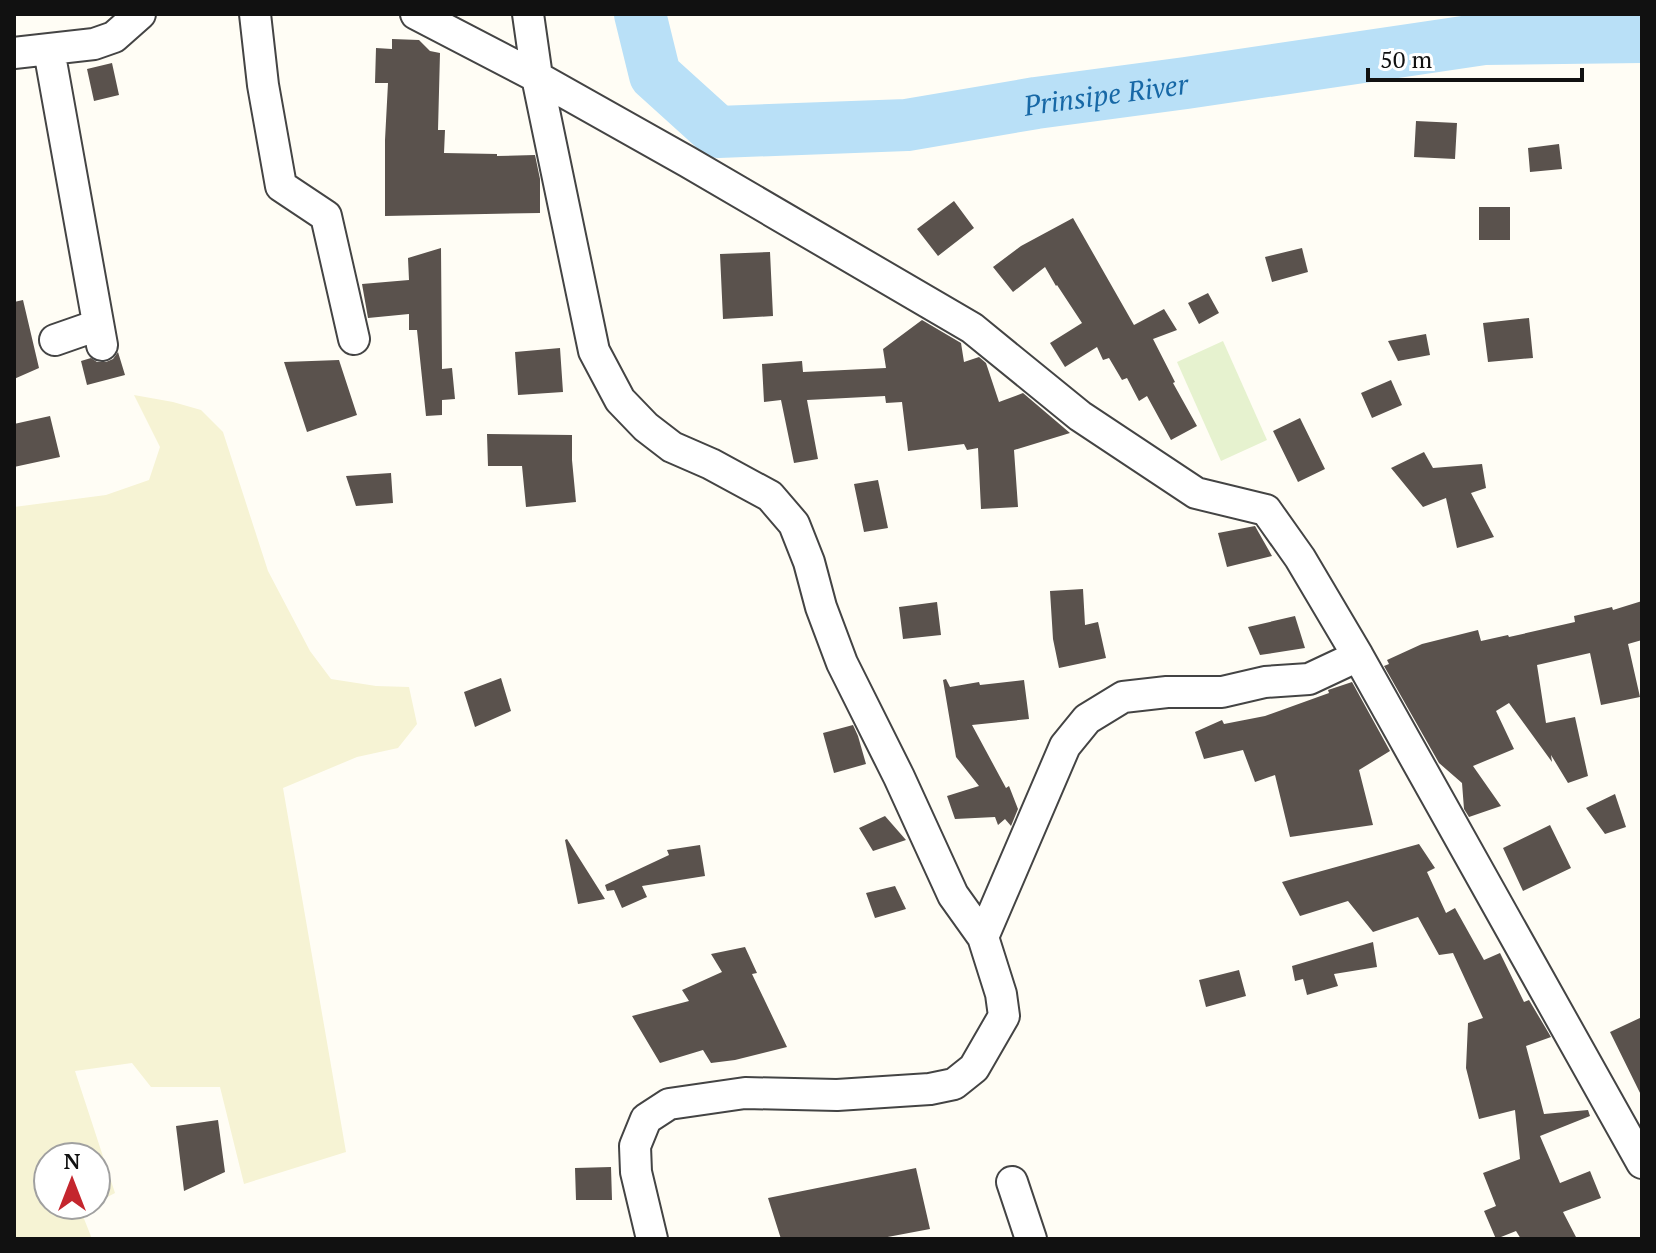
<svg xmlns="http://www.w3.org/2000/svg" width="1656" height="1253" font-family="'PT Serif',serif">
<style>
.farmland{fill:#f6f3d4}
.pitch{fill:#e6f2cf}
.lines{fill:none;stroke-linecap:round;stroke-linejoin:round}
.river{stroke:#b9e0f7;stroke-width:52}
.building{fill:#5a524d}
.minor-casing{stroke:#444;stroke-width:34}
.minor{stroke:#fff;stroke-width:30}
.labels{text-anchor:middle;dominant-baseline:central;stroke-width:8;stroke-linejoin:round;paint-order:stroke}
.water-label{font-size:28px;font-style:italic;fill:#1768a6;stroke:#fff}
</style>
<rect width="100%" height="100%" fill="#fffdf5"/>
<path class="farmland" d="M134,395L173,402L201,410L223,432L268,571L310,651L331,679L376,686L409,687L417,724L398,748L357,757L283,788L346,1152L244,1184L220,1087H151L132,1063L75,1071L115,1193L96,1203V1157H48V1205H92L81,1211L92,1239H14V507L106,495L149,480L160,447Z"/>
<path class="pitch" d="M1223,341L1267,440L1221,461L1177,362Z"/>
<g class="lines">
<path class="river" id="s1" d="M640,14L655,75L718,132L907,125L1036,103L1186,83L1484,39L1642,37"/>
</g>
<path class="building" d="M392,39L419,40L430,51L440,53L438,130H445L444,153L497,154V156L535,155L540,179V213L385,216V140L388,83H375L376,48L392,49Z
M112,63L119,95L94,101L87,69Z
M1416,121L1457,123L1455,159L1414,157Z
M1559,144L1562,169L1530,172L1528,148Z
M954,201L974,228L938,256L917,229Z
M1479,207H1510V240H1479Z
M1073,218L1134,325L1164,309L1177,330L1153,339L1175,382L1173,383L1197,426L1171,440L1147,396L1139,401L1127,378L1122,380L1109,358L1103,360L1097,347L1065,367L1050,343L1082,323L1057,285L1056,286L1045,267L1013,292L993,267L1021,246Z
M441,248L442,369L452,368L455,399L442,400V415L426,416L417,330H409V314L368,318L362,284L409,280L408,258Z
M1302,248L1308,272L1272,282L1265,257Z
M770,252L773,316L723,319L720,254Z
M1208,293L1219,313L1199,324L1188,303Z
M23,300L39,368L14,379V302Z
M1529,318L1533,358L1488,362L1483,323Z
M922,320L961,343L964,362L979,357L986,363L999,402L1023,393L1070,433L1014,450L1018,507L981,509L978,448L967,450L964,444L908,451L902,402L886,403L885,396L807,400L818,459L794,463L781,400L764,402L762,364L802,361L803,372L886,368L883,349Z
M1426,334L1430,355L1398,361L1388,341Z
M560,348L563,392L518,395L515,352Z
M118,352L125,375L87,385L81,361L91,358L97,362H106L113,359Z
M339,360L357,415L307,432L284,362Z
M1391,380L1402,405L1372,418L1361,393Z
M50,416L60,457L14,467V424Z
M1300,418L1325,469L1298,482L1273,431Z
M487,434L572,435V460L576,502L526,507L522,466H488Z
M1424,452L1433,468L1482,464L1486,488L1471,493L1494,537L1457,548L1446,498L1423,507L1391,468Z
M391,473L393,503L356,506L346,476Z
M878,480L888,528L864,532L854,484Z
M1255,526L1272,556L1227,567L1218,533Z
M1083,589L1085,625L1098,622L1106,658L1059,668L1053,639L1050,591Z
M1642,601V640L1628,644L1640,697L1601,705L1590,653L1537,665L1546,723L1575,717L1588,776L1568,783L1551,755L1552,762L1509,703L1496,711L1514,749L1473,766L1501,806L1469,817L1464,809L1462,783L1439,763L1384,666L1389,664L1387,660L1422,644L1478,630L1481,641L1508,635L1509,637L1575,622L1574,616L1612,607L1613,610Z
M937,602L941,635L903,639L899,607Z
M1295,616L1305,648L1260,655L1248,627Z
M501,678L511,711L475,727L464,692Z
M946,679L950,687L979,682L980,685L1024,680L1029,719L972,725L1006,788L1009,786L1018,809L1011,826L1005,819L998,825L995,817L955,819L947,796L979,786L956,757L943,680Z
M1352,682L1390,751L1359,770L1373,825L1290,837L1275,775L1255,782L1243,750L1204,759L1195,732L1222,720L1224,724L1265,716L1329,693L1328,690Z
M853,725L858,736L866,764L834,773L823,733Z
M1615,794L1626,827L1605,834L1586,808Z
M885,816L906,840L873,851L859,828Z
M1550,825L1571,868L1523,891L1503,848Z
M567,839L605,899L578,904L565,840Z
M1419,844L1435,868L1427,872L1446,913L1455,908L1484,960L1500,953L1524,1002L1529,1000L1551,1037L1526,1046L1544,1114L1588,1110L1590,1116L1540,1136L1560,1183L1590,1171L1601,1198L1563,1212L1577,1239H1521L1516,1231L1496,1239L1484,1211L1496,1206L1483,1173L1520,1159L1515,1110L1479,1119L1466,1068L1468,1023L1483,1018L1453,953L1439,955L1418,917L1373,932L1348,901L1300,916L1282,882Z
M700,845L705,876L642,886L647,897L622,908L614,890L607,891L605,885L669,855L667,850Z
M895,886L906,909L875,918L866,893Z
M1373,942L1377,967L1334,974L1338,986L1307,995L1303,979L1295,981L1292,966Z
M745,947L757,973L752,974L787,1047L735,1060L711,1063L703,1050L660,1063L632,1016L689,1001L682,990L722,972L711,954Z
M1239,970L1246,996L1206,1007L1199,980Z
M1642,1017V1097L1610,1032Z
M218,1120L225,1172L184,1191L176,1126Z
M611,1167L612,1200H576L575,1168Z
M916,1168L930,1229L877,1239H781L768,1198Z"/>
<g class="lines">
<g class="minor-casing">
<path id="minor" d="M255,14L263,85L281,186L326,216L354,339
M416,14L537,77L688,162L972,328L1080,416L1196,493L1266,510L1300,558L1358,656L1642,1163
M528,14L537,77L594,351L620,400L646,427L672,447L711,464L770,496L794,524L809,562L821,607L842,663L899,777L953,895L983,937L1001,994L1004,1016L974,1068L954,1084L930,1089L837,1095L745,1093L669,1104L646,1119L635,1146L636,1172L652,1239
M49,50L102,345
M14,53L94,44L114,37L140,14
M55,340L98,325
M983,937L1065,746L1087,719L1123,697L1167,692H1222L1265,682L1309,679L1358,656
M1012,1182L1031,1239"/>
</g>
<use href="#minor" class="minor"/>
</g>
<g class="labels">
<g class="water-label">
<text stroke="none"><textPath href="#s1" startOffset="538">Prinsipe River</textPath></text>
</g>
</g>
<rect width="1656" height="1253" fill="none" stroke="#111111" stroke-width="32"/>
<g transform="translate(72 1181)"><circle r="38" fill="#ffffff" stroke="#a0a0a0" stroke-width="2"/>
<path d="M0-6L14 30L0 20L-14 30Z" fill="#c4262e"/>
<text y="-12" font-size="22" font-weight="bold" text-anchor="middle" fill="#111111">N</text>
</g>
<path d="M1368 68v12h214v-12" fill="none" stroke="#111111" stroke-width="4"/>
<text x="1380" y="68" font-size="24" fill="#111111" stroke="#ffffff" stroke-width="6" paint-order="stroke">50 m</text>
</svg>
